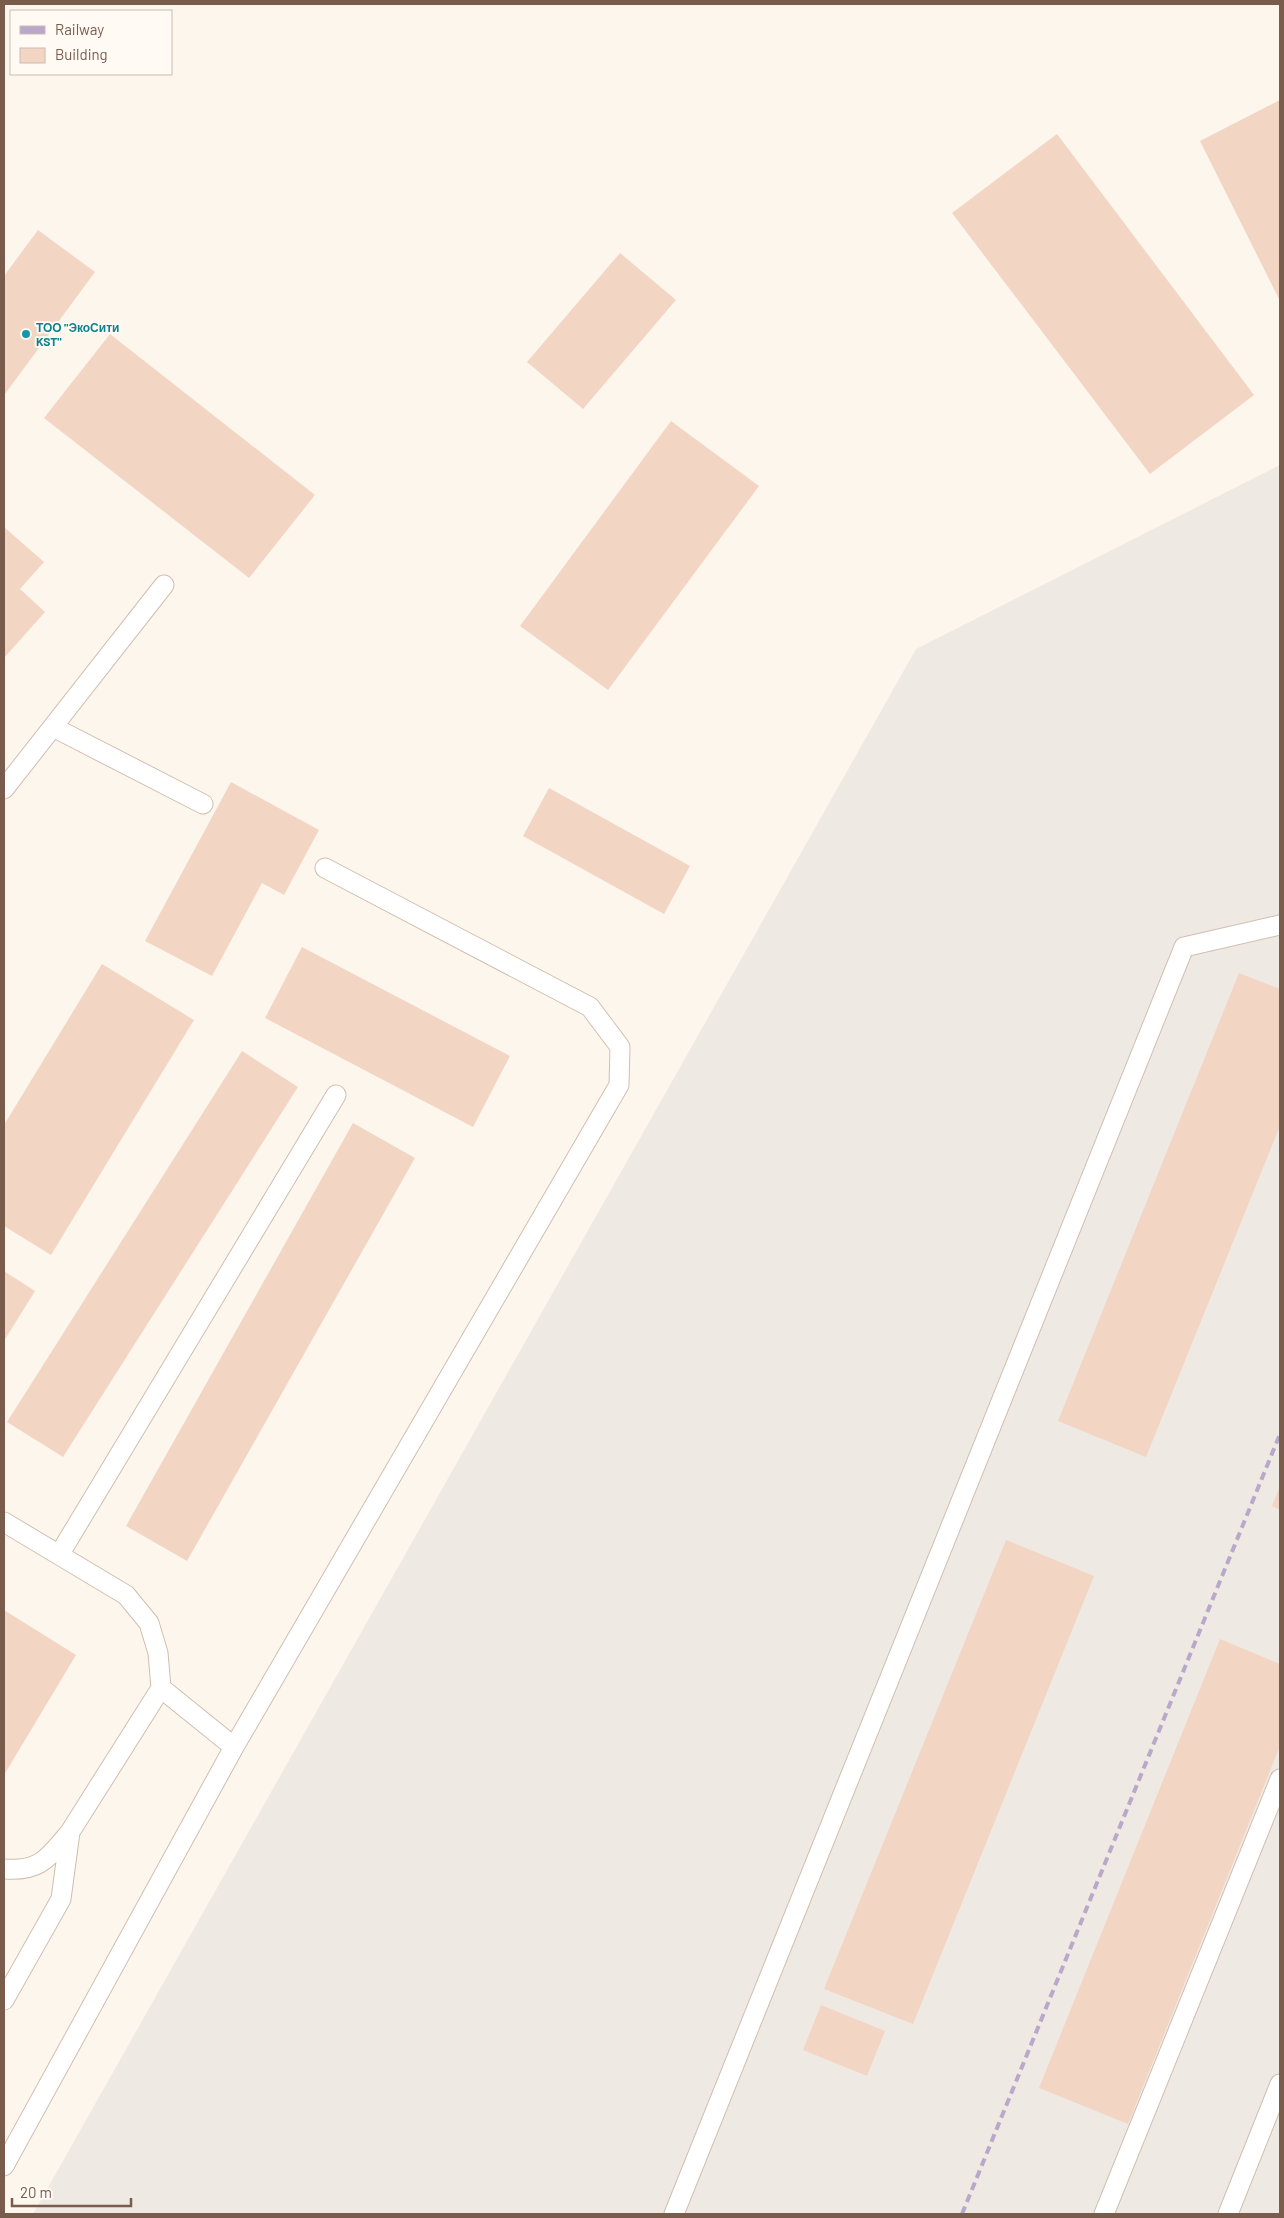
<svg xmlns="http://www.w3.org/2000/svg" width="1284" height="2218" font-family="Barlow,sans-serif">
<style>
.industrial{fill:#efe9e4}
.building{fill:#f3d5c3}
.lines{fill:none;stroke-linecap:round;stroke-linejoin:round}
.service-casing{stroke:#d1beb0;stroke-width:21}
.service{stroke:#fff;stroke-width:19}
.rail{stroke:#b9a8c9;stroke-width:4;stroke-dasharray:8 5;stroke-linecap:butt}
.culture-dot{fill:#0f9aa8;stroke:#fffaf3;stroke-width:2}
.labels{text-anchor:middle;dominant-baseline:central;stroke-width:4;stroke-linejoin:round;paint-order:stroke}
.culture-label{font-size:12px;font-weight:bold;fill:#0d838f;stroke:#fffaf3;text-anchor:start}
</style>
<rect width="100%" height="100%" fill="#fdf6ec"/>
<path class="industrial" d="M1280,465V2214H33L916,649Z"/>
<path class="building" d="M1280,100V301L1200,141Z
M1057,134L1254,395L1150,474L952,213Z
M38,230L95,272L5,394L4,276Z
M620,253L676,300L583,409L527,362Z
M110,334L315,495L249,578L44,418Z
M671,421L759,486L608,690L520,626Z
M4,527L44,562L20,589L45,612L4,658Z
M231,782L319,830L284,895L262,883L212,976L145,941Z
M549,788L690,866L664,914L523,836Z
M302,947L510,1056L473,1127L265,1018Z
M102,964L194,1020L51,1255L4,1226V1125Z
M1239,973L1280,989V1126L1146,1457L1058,1421Z
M242,1051L298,1087L63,1457L7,1422Z
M353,1123L415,1158L187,1561L126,1526Z
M4,1271L35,1291L4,1341Z
M1280,1486V1510L1272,1506Z
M1006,1540L1094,1576L913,2024L824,1989Z
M4,1610L76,1655L4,1775Z
M1220,1639L1280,1664V1746L1128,2124L1039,2088Z
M821,2005L885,2031L867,2076L803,2050Z"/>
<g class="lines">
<g class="service-casing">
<path id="service" d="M53,727L203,804
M4,789L164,585
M4,1522L126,1595L149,1623L158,1653L161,1688L234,1747
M59,1555L336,1095
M4,1869C40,1872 48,1858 70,1832
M4,2000L61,1899L70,1832L161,1688
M4,2166L234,1747L619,1085L620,1047L590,1007L325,868
M674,2214L1184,947L1280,925
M1104,2214L1280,1779
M1228,2214L1280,2084"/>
</g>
<use href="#service" class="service"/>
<path class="rail" d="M962,2214L1280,1434"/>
</g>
<circle class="culture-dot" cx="26" cy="334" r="5"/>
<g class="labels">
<g class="culture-label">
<text x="36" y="327">ТОО "ЭкоСити<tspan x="36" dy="14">KST"</tspan></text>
</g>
</g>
<rect width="1284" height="2218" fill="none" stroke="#7a5c4d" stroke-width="10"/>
<rect x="10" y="10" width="162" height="65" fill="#fffaf3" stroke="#cabbb1"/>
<rect x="20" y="26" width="25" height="8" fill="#b9a8c9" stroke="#cabbb1"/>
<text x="55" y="35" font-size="15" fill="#7a5c4d">Railway</text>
<rect x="20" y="48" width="25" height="15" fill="#f3d5c3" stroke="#cabbb1"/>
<text x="55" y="60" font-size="15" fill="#7a5c4d">Building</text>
<path d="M12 2198v8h119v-8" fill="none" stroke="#7a5c4d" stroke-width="2.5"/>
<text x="20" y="2198" font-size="15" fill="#7a5c4d" stroke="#fffaf3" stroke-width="4" paint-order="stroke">20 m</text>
</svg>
